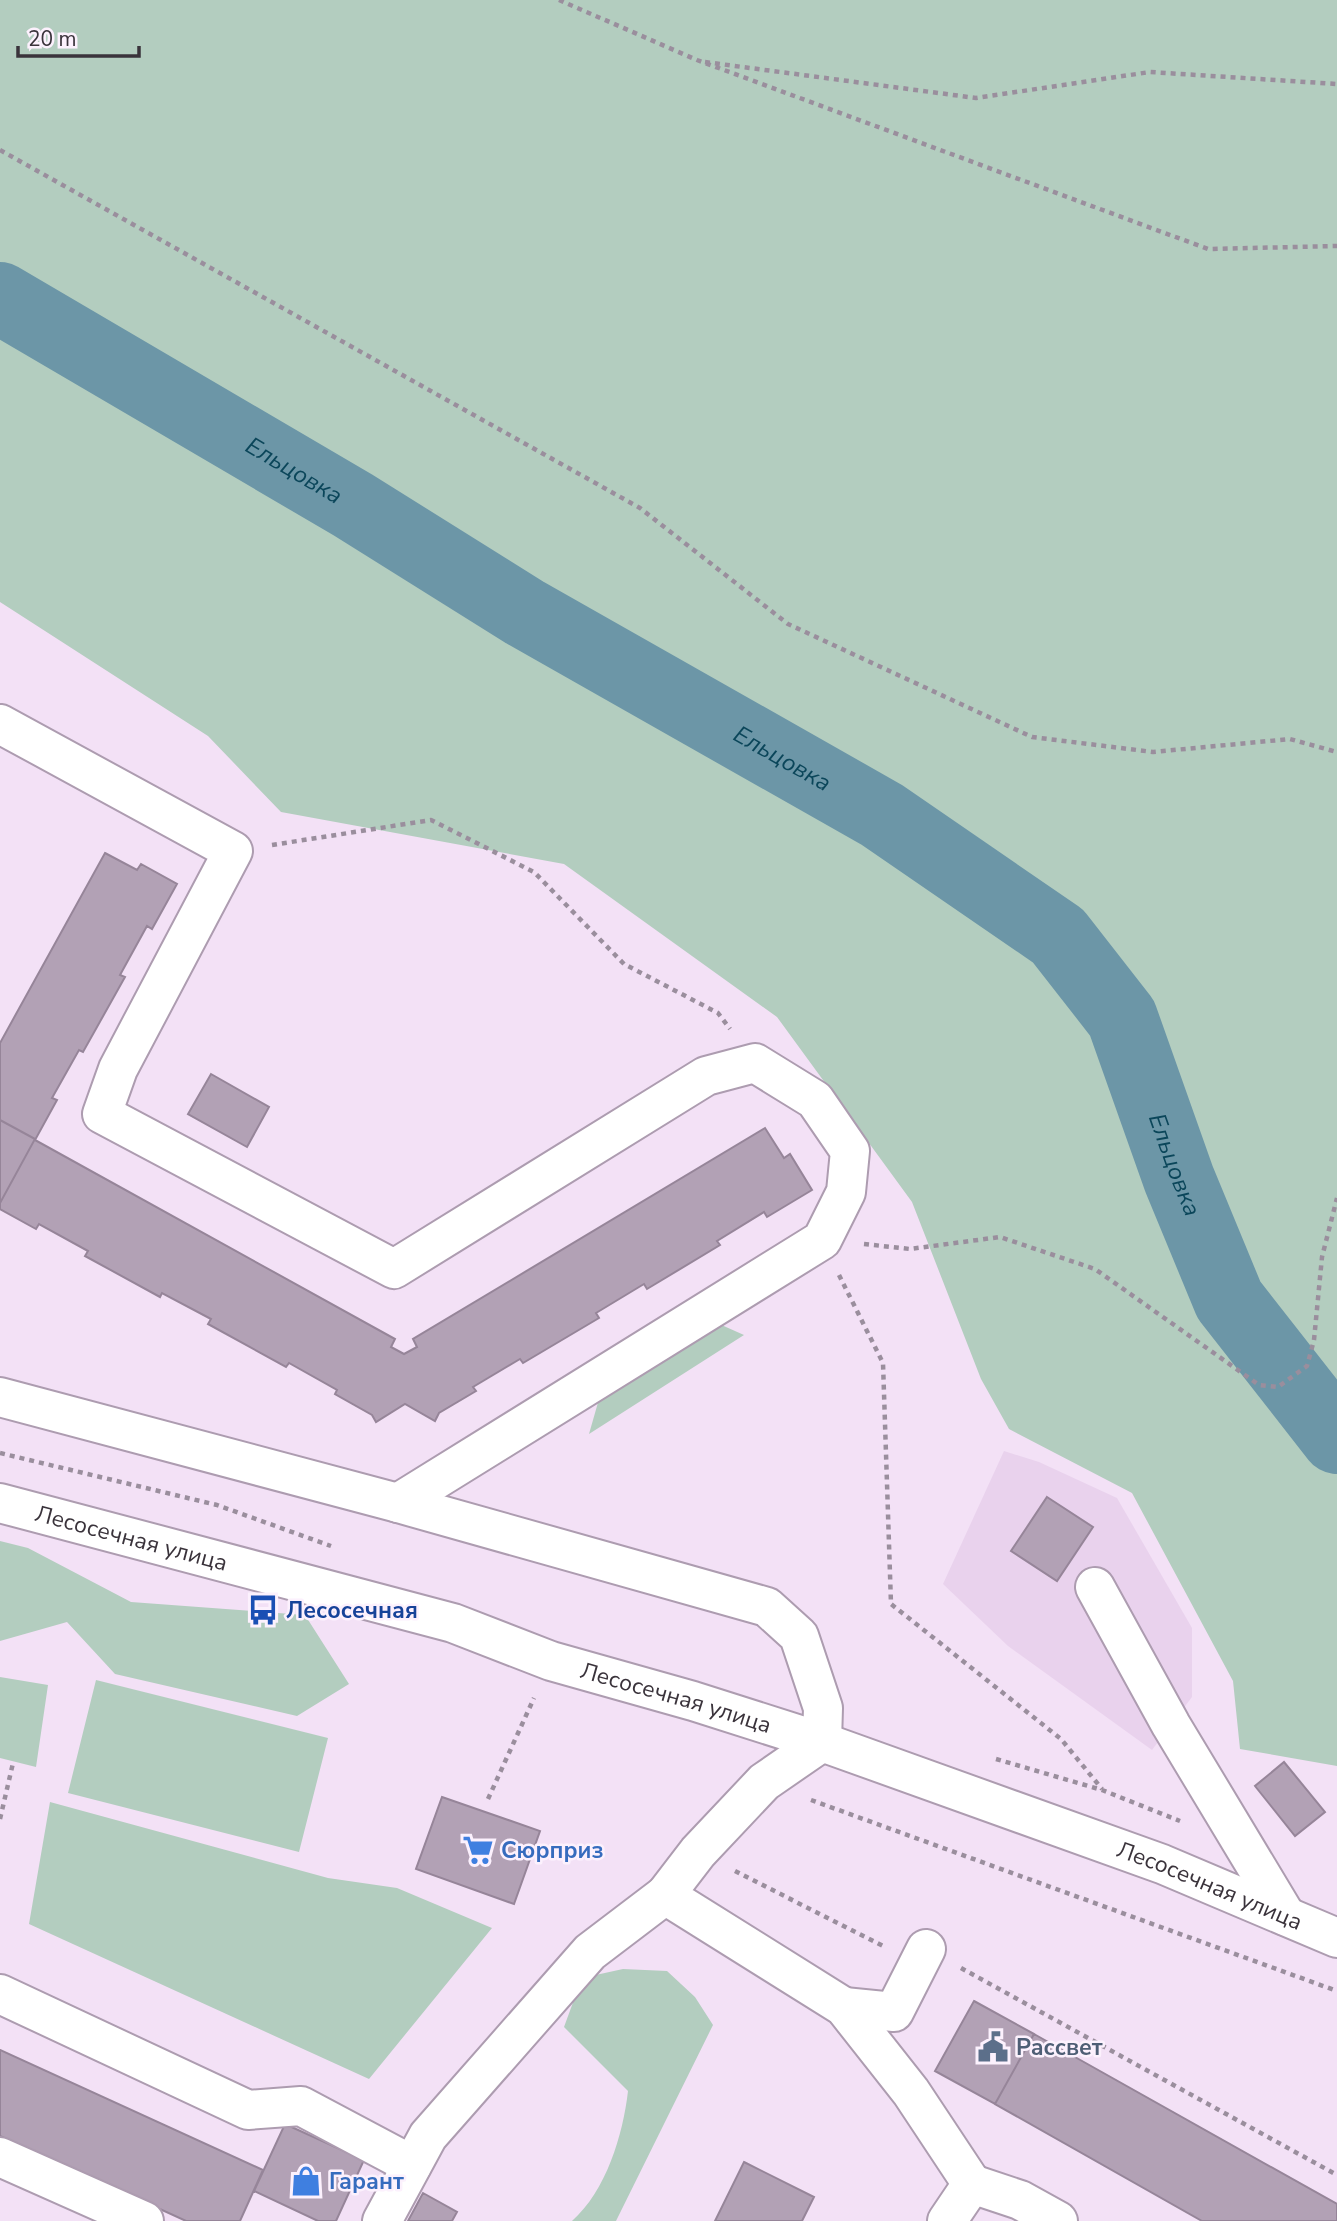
<svg xmlns="http://www.w3.org/2000/svg" width="1337" height="2221" font-family="'Nunito Sans',sans-serif">
<style>
.built{fill:#e9d2ed}
.green{fill:#b3cdbf}
.lines{fill:none;stroke-linecap:round;stroke-linejoin:round}
.river{stroke:#6c96a7;stroke-width:72}
.building{fill:#b2a1b5;stroke:#968599;stroke-width:2}
.minor-casing{stroke:#ad9cb0;stroke-width:42}
.path{stroke:#9a8e9d;stroke-width:4.5;stroke-dasharray:5 5;stroke-linecap:butt}
.minor{stroke:#fff;stroke-width:38}
.labels{text-anchor:middle;dominant-baseline:central;stroke-width:5;stroke-linejoin:round;paint-order:stroke}
.street-label{font-size:23px;fill:#3a333b;stroke:#fcf1fd}
.transit-label{font-size:23px;font-weight:bold;fill:#164399;stroke:#fcf1fd;text-anchor:start}
.shop-label{font-size:23px;font-weight:bold;fill:#366cbe;stroke:#fcf1fd;text-anchor:start}
.service-label{font-size:23px;font-weight:bold;fill:#4e5e75;stroke:#fcf1fd;text-anchor:start}
.water-label{font-size:24px;font-style:italic;fill:#0b465a;stroke:#fcf1fd}
</style>
<rect width="100%" height="100%" fill="#f3e1f6"/>
<path class="built" d="M1004,1451L1039,1462L1117,1498L1192,1628V1697L1152,1750L1008,1646L943,1584Z"/>
<path class="green" d="M0,0H1337V1766L1240,1749L1233,1681L1132,1493L1009,1429L981,1379L912,1202L777,1017L564,864L281,812L208,736L0,602Z
M699,1315L744,1335L589,1434L605,1378Z
M0,1541L28,1548L131,1602L305,1615L349,1684L297,1716L115,1674L67,1622L0,1641Z
M0,1677L48,1685L36,1767L0,1758Z
M96,1680L328,1738L299,1852L68,1793Z
M50,1802L328,1878L397,1888L492,1928L369,2079L29,1924Z
M623,1969L667,1971L695,1997L713,2025L616,2221H572C606,2191 623,2135 628,2091L564,2027L582,1978Z"/>
<g class="lines">
<path class="river" id="s1" d="M0,298L353,505L524,612L882,815L1058,936L1122,1018L1179,1179L1229,1300L1337,1438"/>
</g>
<path class="building" d="M105,853L137,870L141,864L177,884L152,929L147,926L120,975L125,977L83,1052L79,1050L52,1098L57,1100L35,1140L395,1339L391,1347L404,1354L417,1347L413,1339L765,1128L784,1158L790,1154L812,1190L767,1217L764,1212L717,1241L720,1245L647,1289L644,1284L596,1313L599,1318L523,1363L520,1359L473,1387L476,1391L439,1413L435,1421L405,1404L376,1422L372,1415L335,1394L337,1390L289,1363L286,1367L208,1324L211,1319L162,1293L160,1297L85,1256L88,1251L39,1224L36,1229L0,1209V1203L35,1139L0,1120V1043Z
M211,1074L269,1107L247,1147L188,1114Z
M0,1120L35,1139L0,1203Z
M1047,1497L1093,1527L1057,1581L1011,1551Z
M1284,1762L1325,1812L1295,1836L1255,1786Z
M442,1797L540,1831L514,1904L416,1869Z
M974,2001L1034,2034L995,2104L935,2071Z
M1034,2034L1337,2204V2221H1202L995,2104Z
M0,2050L263,2170L240,2221H186L0,2136Z
M285,2124L364,2160L336,2221H318L254,2191Z
M744,2162L814,2197L802,2221H715Z
M423,2193L457,2212L452,2221H408Z"/>
<g class="lines">
<g class="minor-casing">
<g id="minor">
<path d="M0,724L233,851L118,1069L102,1114L394,1269L706,1076L755,1063L815,1100L850,1151L846,1192L822,1240L398,1503"/>
<path d="M0,1397L398,1503L767,1607L799,1636L823,1708L822,1742L764,1782L698,1852L665,1895L844,2007L911,2092L972,2184"/>
<path id="s2" d="M0,1503L453,1623L551,1661L693,1701L822,1742L1162,1864L1337,1938"/>
<path d="M1095,1587L1171,1725L1286,1916"/>
<path d="M0,1994L248,2110L301,2106L412,2165"/>
<path d="M844,2007L894,2012L926,1949"/>
<path d="M0,2157L144,2221"/>
<path d="M382,2221L428,2136L590,1952L665,1895"/>
<path d="M947,2221L972,2184L1020,2200L1058,2221"/>
</g>
</g>
<path class="path" d="M559,0L697,60L1208,249L1337,246
M705,62L976,98L1150,72L1337,84
M0,150L640,508L788,624L1032,737L1153,752L1290,739L1337,752
M272,845L431,820L534,872L624,964L718,1013L730,1029
M864,1244L910,1249L1000,1237L1095,1269L1259,1385L1278,1387L1307,1366L1314,1340L1322,1257L1337,1198
M839,1275L883,1363L891,1604L1061,1739L1102,1789
M0,1453L217,1505L331,1546
M996,1759L1102,1790L1180,1821
M488,1799L534,1698
M811,1800L1337,1991
M0,1819L13,1763
M735,1871L883,1946
M961,1968L1337,2175"/>
<use href="#minor" class="minor"/>
</g>
<defs>
<g id="bus-bare" transform="scale(2.415)"><path d="M-5-6H5V4H4V6H2V4H-2V6H-4V4H-5ZM-3.5-4V0h7V-4ZM-3.5 1.2v1.5H-2V1.2ZM2 1.2v1.5H3.5V1.2Z" fill="#1a4fb4" stroke="#fcf1fd" stroke-width="2.5" paint-order="stroke"/></g>
<g id="supermarket-bare" transform="scale(2.415)"><path d="M-6-5.5h2.5l.6 2H6L4.5 2H-2.5L-4.4-4H-6ZM-1.5 3.2a1.3 1.3 0 1 0 .1 0ZM3 3.2a1.3 1.3 0 1 0 .1 0Z" fill="#3f7fe0" stroke="#fcf1fd" stroke-width="2.5" paint-order="stroke"/></g>
<g id="civic-bare" transform="scale(2.415)"><path d="M-.6-6.5H3V-4.5H.6V-3L4-1V1h2V6H-6V1h2V-1L-.6-3ZM-1.2 2.5V6h2.4V2.5Z" fill="#5c6f8a" stroke="#fcf1fd" stroke-width="2.5" paint-order="stroke"/></g>
<g id="shop-bare" transform="scale(2.415)"><path d="M-5-2.5h2.3a2.7 3.5 0 0 1 5.4 0H5L5.5 6h-11ZM-1.5-2.5h3a1.5 2.3 0 0 0-3 0Z" fill="#3f7fe0" stroke="#fcf1fd" stroke-width="2.5" paint-order="stroke"/></g>
</defs>
<g fill-rule="evenodd">
<use href="#bus-bare" x="263" y="1610"/>
<use href="#supermarket-bare" x="478" y="1850"/>
<use href="#civic-bare" x="993" y="2047"/>
<use href="#shop-bare" x="306" y="2181"/>
</g>
<g class="labels">
<g class="street-label">
<text stroke="none"><textPath href="#s2" startOffset="136">Лесосечная улица</textPath></text>
<text stroke="none"><textPath href="#s2" startOffset="704">Лесосечная улица</textPath></text>
<text stroke="none"><textPath href="#s2" startOffset="1270">Лесосечная улица</textPath></text>
</g>
<g class="transit-label">
<text x="286" y="1610">Лесосечная</text>
</g>
<g class="shop-label">
<text x="501" y="1850">Сюрприз</text>
<text x="329" y="2181">Гарант</text>
</g>
<g class="service-label">
<text x="1016" y="2047">Рассвет</text>
</g>
<g class="water-label">
<text stroke="none"><textPath href="#s1" startOffset="341">Ельцовка</textPath></text>
<text stroke="none"><textPath href="#s1" startOffset="908">Ельцовка</textPath></text>
<text stroke="none"><textPath href="#s1" startOffset="1496">Ельцовка</textPath></text>
</g>
</g>
<path d="M18 46v10h121v-10" fill="none" stroke="#3a333b" stroke-width="3.5"/>
<text x="28" y="46" font-size="21" fill="#3a333b" stroke="#fcf1fd" stroke-width="5" paint-order="stroke">20 m</text>
</svg>
